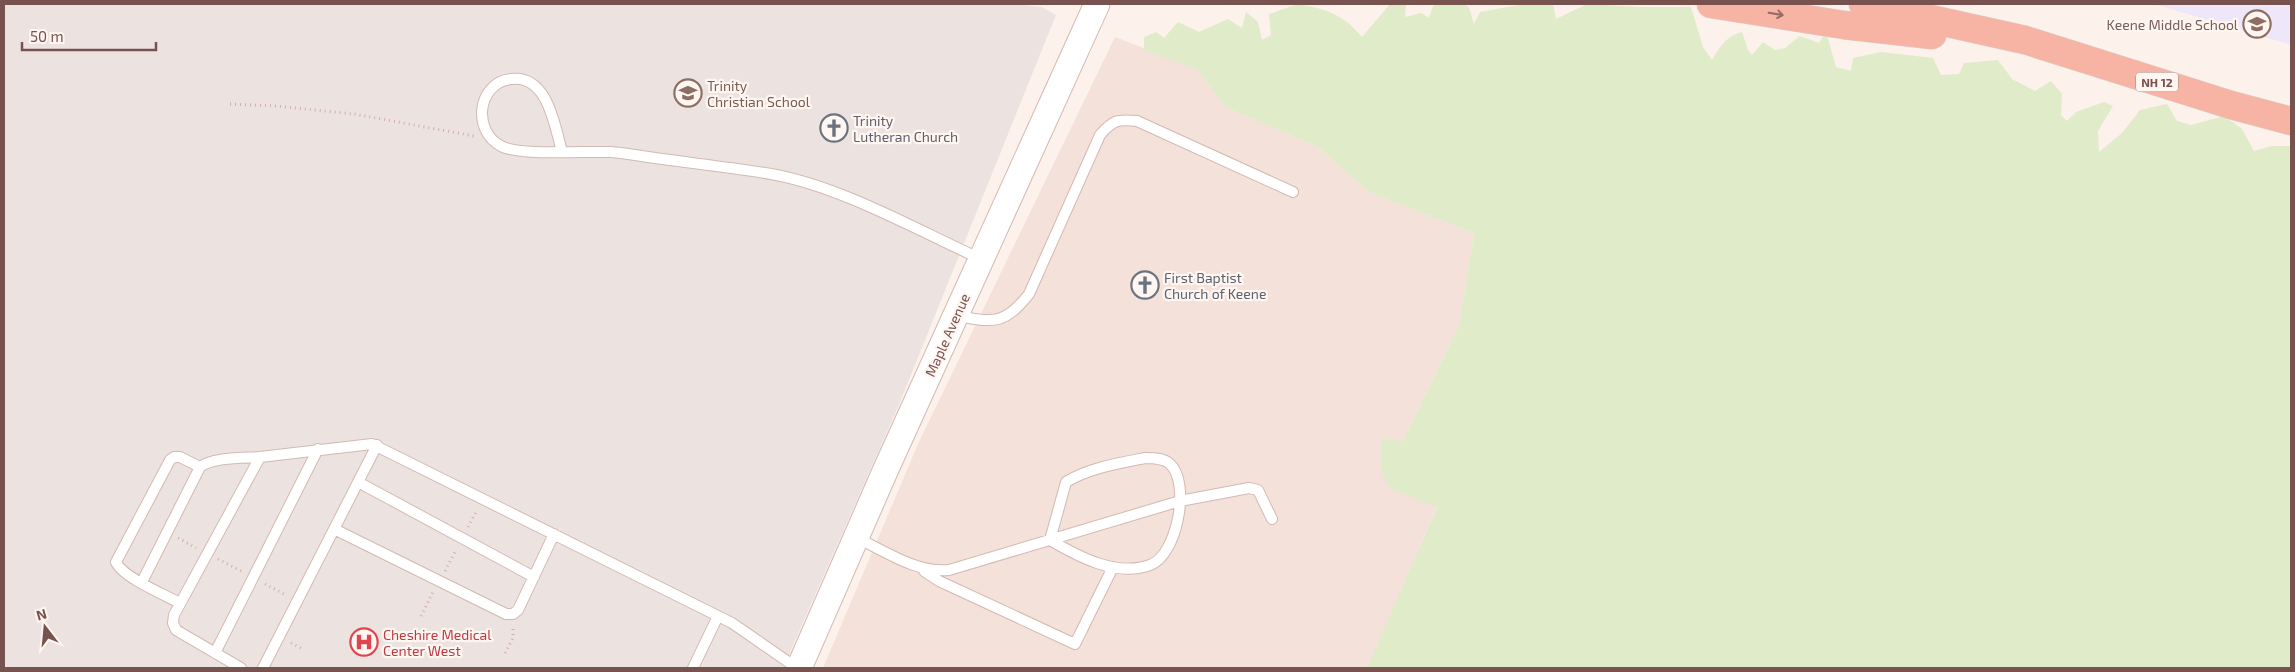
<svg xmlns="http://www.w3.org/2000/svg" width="2295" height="672" font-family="'Exo 2',sans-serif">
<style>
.residential{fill:#f4e1da}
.industrial{fill:#ece3e0}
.education{fill:#eee7f9}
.green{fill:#e0ebc9}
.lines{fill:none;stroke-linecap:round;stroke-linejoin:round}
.service-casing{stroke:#d2b9b3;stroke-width:12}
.tertiary-casing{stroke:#d2b9b3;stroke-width:27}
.trunk-casing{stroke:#d9cfcd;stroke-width:29}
.path{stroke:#d7aca5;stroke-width:3;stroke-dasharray:1 4;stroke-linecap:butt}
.service{stroke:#fff;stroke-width:10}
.tertiary{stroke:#fff;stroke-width:25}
.trunk{stroke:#f7b4a5;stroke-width:28}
.oneway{stroke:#986a64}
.labels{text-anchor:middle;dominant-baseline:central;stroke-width:4.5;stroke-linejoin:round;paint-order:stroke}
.shield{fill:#fff6f2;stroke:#a0837f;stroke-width:1}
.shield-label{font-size:12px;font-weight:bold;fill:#78524e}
.education-label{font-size:14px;fill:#785e54;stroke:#fff6f2;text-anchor:end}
.worship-label{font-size:14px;fill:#5b616d;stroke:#fff6f2;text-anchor:start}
.street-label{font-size:14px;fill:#78524e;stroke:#fff6f2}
.health-label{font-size:14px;fill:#be3a42;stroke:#fff6f2;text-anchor:start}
</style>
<rect width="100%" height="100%" fill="#fcf1eb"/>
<path class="residential" d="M1115,37L1197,69L1225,107L1318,147L1369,192L1474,233L1459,325L1403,441L1382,438L1437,506L1368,668H823L918,444Z"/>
<path class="industrial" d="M4,4H1013L1042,7L1056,15L898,407L783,668H4Z"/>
<path class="education" d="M2154,4H2291V45Z"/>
<path class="green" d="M1298,4C1326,9 1343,14 1362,37L1390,4H1406L1405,17L1421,13L1429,18L1433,6C1441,3 1464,0 1469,8C1471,12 1472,19 1474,24L1480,12L1524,4H1553L1556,19L1587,4L1641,7H1691L1703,47L1712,60C1720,47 1726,36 1742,32L1748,50L1752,55L1763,42L1775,50L1785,48L1800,36L1819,43L1826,32L1836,67L1851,71L1853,58L1881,52L1933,58L1941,75L1959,74L1964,63L1998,60L2012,79L2035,91L2051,81L2062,94L2061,115L2067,121L2076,112L2104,102L2113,106L2098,131L2099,152L2122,133L2140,110L2167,104L2177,121L2191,125L2224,116L2242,129L2254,151L2272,146H2291V668H1367L1437,507L1391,489L1381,472L1382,438L1403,441L1459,325L1474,233L1369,192L1318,147L1225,107L1197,69L1144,50V37L1156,32L1164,38L1178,22L1199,32L1228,19L1242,28L1246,12L1258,22L1262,40L1271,35L1269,14Z"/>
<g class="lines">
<g class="service-casing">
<path id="service" d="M562,152C555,127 548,74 511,79C477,83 472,131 501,146C518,156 587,151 610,152C627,153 645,157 662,159C699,164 735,168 771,174C840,186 917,230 981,259
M956,316C993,322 1004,326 1029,294L1100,135C1113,120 1117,119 1137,121L1293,192
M1145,458C1153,458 1164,458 1170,464C1191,483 1177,556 1150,565C1116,577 1079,557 1050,540L1066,482C1089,468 1119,463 1145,458Z
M200,467C212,457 244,458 260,457
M358,482L534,577
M334,529L506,614H513L518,610L554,534
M857,538C887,552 916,573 949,570L1180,501L1249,488L1258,490L1272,519
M924,571L939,581L1075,644L1113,567
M142,582L200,467L180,457H174L170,460L116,562C122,577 165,595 180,603
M215,653L318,449
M241,668L176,630L173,623L174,615L260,457L372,444L732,623L797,668
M263,668L377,445
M693,668L718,616"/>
</g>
<g class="tertiary-casing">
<path id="tertiary" d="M799,668L886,469L1097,4"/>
</g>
<g class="trunk-casing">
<path id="trunk" d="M1711,4L1844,25L1932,35
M1863,4L2025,40L2231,105L2291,121"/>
</g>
<path class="path" d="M230,104L276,106L354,114L474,136
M468,527L477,510
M178,538L196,548
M218,559L241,571
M445,571L456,550
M265,584L286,595
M421,616L433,592
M291,643L301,648
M505,653L513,638V626"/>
<use href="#service" class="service"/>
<use href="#tertiary" class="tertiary"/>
<use href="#trunk" class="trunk"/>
</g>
<defs><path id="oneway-shaft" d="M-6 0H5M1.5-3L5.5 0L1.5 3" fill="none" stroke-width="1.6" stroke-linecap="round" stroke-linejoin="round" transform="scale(1.25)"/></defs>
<use class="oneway" href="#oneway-shaft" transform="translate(1776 14) rotate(9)"/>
<defs>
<g id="school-ring" transform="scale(1.4375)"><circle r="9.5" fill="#fff6f2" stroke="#8d6e63" stroke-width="1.5"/><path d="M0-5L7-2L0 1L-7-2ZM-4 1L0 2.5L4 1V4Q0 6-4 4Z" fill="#8d6e63"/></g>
<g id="church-ring" transform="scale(1.4375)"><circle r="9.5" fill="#fff6f2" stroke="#6b7280" stroke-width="1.5"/><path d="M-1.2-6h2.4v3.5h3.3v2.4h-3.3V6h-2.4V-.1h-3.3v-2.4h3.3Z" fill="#6b7280"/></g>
<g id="hospital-ring" transform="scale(1.4375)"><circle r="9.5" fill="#fff6f2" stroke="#e0444e" stroke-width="1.5"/><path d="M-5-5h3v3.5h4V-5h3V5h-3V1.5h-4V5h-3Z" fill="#e0444e"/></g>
</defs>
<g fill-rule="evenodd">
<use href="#school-ring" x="2257" y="24"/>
<use href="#school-ring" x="688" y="93"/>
<use href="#church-ring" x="834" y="128"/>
<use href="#church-ring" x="1145" y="285"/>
<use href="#hospital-ring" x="364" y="642"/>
</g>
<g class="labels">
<rect class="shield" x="2136" y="72.5" width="42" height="19" rx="4"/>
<g class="shield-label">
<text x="2157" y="82">NH 12</text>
</g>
<g class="education-label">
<text x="2238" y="24">Keene Middle School</text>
<text x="707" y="85" text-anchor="start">Trinity<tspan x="707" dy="16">Christian School</tspan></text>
</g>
<g class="worship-label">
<text x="853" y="120">Trinity<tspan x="853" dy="16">Lutheran Church</tspan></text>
<text x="1164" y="277">First Baptist<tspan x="1164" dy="16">Church of Keene</tspan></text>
</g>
<g class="street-label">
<text transform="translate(947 335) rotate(-66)">Maple Avenue</text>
</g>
<g class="health-label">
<text x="383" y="634">Cheshire Medical<tspan x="383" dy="16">Center West</tspan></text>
</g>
</g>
<rect width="2295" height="672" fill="none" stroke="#78524e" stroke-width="10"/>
<g transform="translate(45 627) rotate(344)" stroke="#fff6f2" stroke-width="4" paint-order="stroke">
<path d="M0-4L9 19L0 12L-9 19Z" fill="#78524e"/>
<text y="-8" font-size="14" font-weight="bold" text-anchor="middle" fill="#78524e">N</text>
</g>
<path d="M22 42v8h134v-8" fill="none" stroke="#78524e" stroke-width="2.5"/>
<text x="30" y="42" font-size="15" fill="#78524e" stroke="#fff6f2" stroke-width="4" paint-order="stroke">50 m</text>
</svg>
